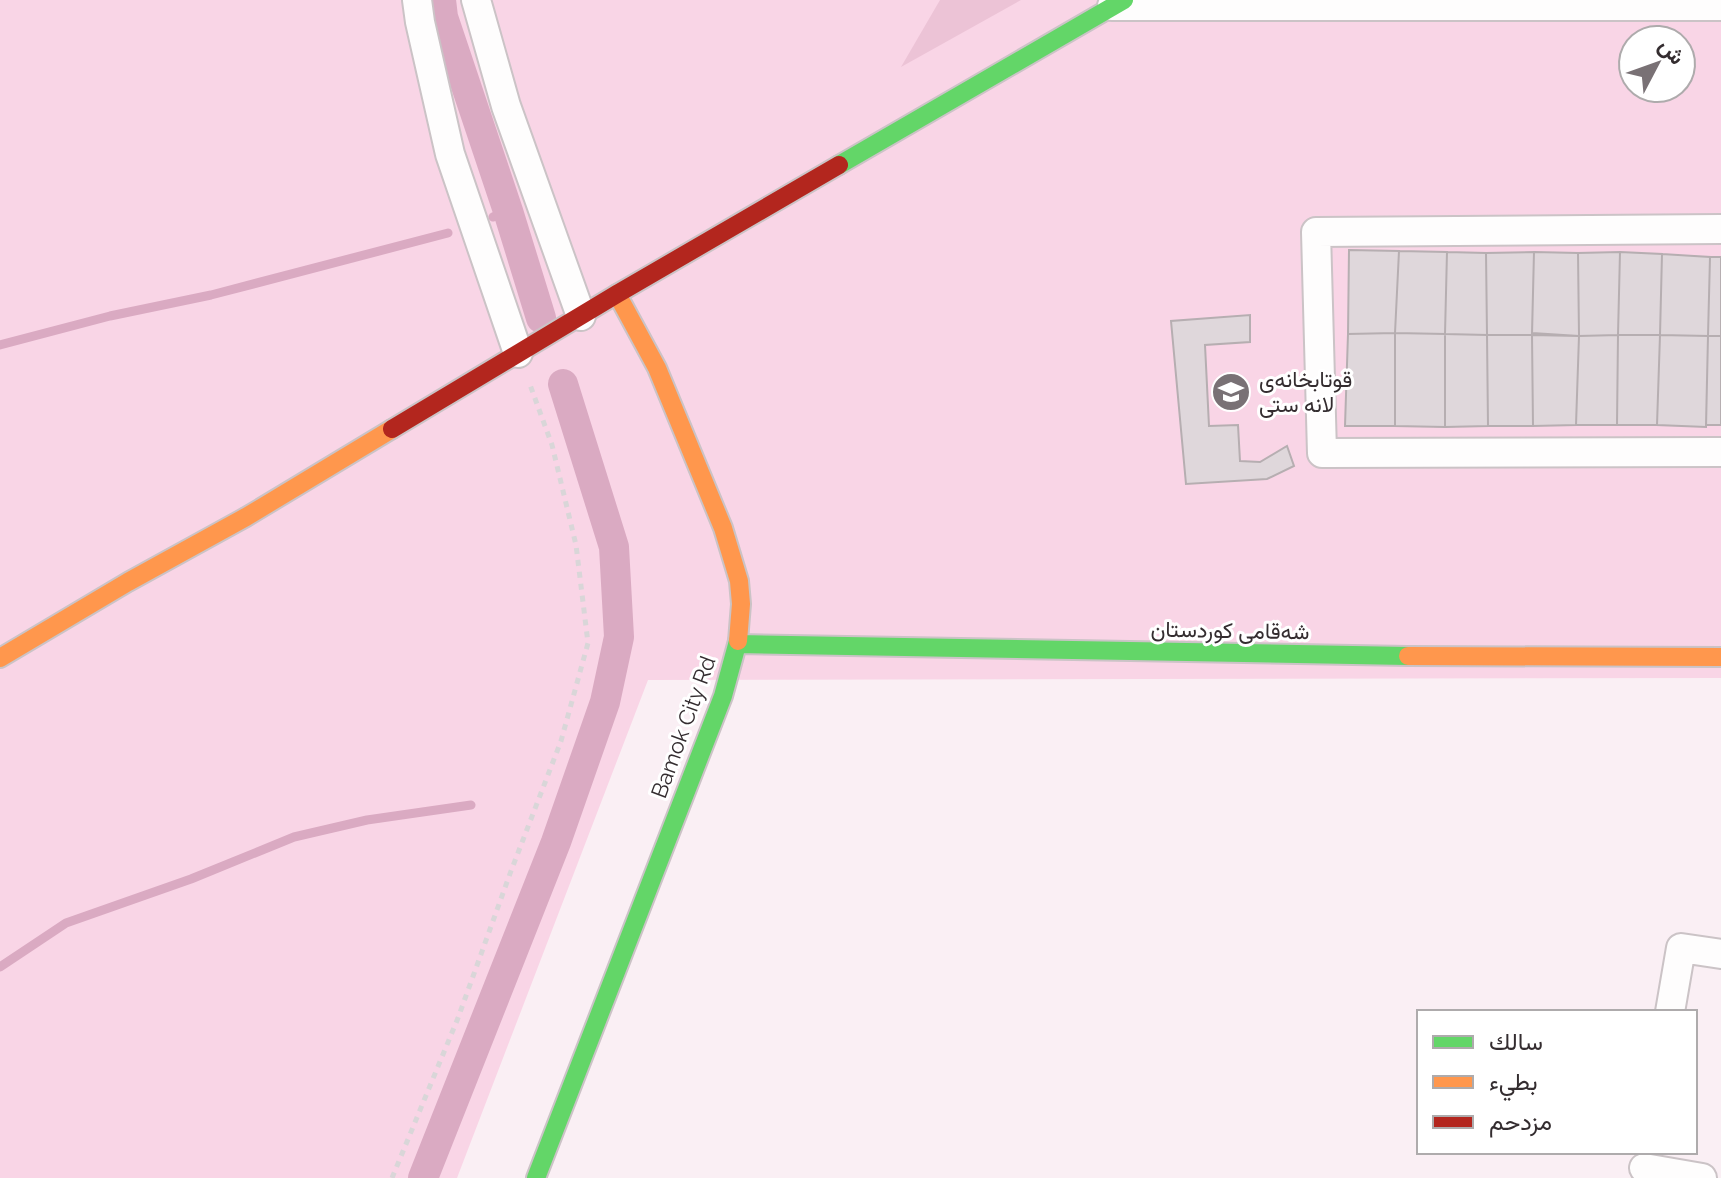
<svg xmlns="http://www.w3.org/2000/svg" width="1721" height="1178" font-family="Raleway,Vazirmatn,sans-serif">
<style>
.green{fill:#f9d5e6;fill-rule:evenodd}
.forest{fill:#ecc3d6}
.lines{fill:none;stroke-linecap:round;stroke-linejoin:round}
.stream{stroke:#daaac2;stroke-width:9}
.canal{stroke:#daaac2;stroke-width:30}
.building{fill:#dfd7db;stroke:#b6aeb1;stroke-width:2}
.street-casing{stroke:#cbc3c6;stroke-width:32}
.fast-casing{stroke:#cbc3c6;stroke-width:22}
.slow-casing{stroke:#cbc3c6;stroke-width:22}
.jam-casing{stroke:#cbc3c6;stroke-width:22}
.path{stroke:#d9d6d8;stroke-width:5;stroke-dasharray:6 6;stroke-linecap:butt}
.street{stroke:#fefdfd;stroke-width:28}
.fast{stroke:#63d668;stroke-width:18}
.slow{stroke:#ff974d;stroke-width:18}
.jam{stroke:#b3261e;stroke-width:18}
.labels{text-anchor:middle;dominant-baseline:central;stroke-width:6;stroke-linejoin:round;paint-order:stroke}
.poi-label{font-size:22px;fill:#342d30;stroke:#fff;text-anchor:start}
.street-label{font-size:22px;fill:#342d30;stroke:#fff}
</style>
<rect width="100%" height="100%" fill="#faeff4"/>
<path class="green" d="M0,0H1721V678L648,680L457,1178H0ZM1633,40H1681V88H1633Z"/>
<path class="forest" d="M940,0H1021L901,67Z"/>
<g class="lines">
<path class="stream" d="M493,217L508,211
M0,345L110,316L211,295L448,233
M0,967L66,923L191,879L294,837L367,820L471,805"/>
<path class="canal" d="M441,0L443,17L508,211L541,318
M423,1178L556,842L605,702L619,637L614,547L563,384"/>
</g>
<path class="building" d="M1349,250L1399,251L1395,333L1348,334Z
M1399,251L1447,252L1445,334L1395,333Z
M1447,252L1486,253L1487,335L1445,334Z
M1534,252L1532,335H1487L1486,253Z
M1534,252L1578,253L1579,336L1532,333Z
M1620,252L1618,335L1579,336L1578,253Z
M1620,252L1662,254L1660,335H1618Z
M1662,254L1710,257L1708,336L1660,335Z
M1710,257H1721V336H1708Z
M1250,315V342L1205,345L1209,426L1238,425L1240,461L1260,462L1287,446L1294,466L1267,479L1186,484L1171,321Z
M1395,333V426H1345L1348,334Z
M1395,333L1445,334V427L1395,426Z
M1445,334L1487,335L1488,426L1445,427Z
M1487,335H1532L1533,426H1488Z
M1532,335L1579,336L1576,425L1533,426Z
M1618,335L1617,425H1576L1579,336Z
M1618,335H1660L1657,425H1617Z
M1660,335L1708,336L1706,427L1657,425Z
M1708,336H1721V425H1706Z"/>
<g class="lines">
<g class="street-casing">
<path id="street" d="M417,0L420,22L450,154L518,353
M476,0L506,106L581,316
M1112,6H1721
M1721,229L1316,232L1322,453L1721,452
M1670,1012L1681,948L1721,954
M1644,1168L1702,1178"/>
</g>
<g class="fast-casing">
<path id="fast" d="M839,165L1124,0
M738,644L1408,656
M536,1178L723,696L738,641"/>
</g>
<g class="slow-casing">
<path id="slow" d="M617,294L657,368L723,528L739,581L741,604L738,641
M1408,656L1721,657
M0,658L128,582L246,517L392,429"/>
</g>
<g class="jam-casing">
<path id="jam" d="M392,429L617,294L839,165"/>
</g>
<path class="path" d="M392,1178L458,1018L511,871L561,741L588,643L576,545L552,445L529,382"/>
<use href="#street" class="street"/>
<use href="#fast" class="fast"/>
<use href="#slow" class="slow"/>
<use href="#jam" class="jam"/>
</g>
<defs>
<g id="school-disc" transform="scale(2)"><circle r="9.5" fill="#797175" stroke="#fff"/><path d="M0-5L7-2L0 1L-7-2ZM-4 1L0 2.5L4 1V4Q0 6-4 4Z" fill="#fff"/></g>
</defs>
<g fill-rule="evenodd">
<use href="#school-disc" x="1231" y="392"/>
</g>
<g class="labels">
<g class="poi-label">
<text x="1259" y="379">قوتابخانەی<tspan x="1259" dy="25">لانە ستی</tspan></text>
</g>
<g class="street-label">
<text transform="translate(1230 630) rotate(1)">شەقامی کوردستان</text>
<text transform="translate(683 727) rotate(-70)">Bamok City Rd</text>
</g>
</g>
<rect x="1417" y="1010" width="280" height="144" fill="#ffffff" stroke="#aeabac" stroke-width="2"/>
<rect x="1433" y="1036" width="40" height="12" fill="#63d668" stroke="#aeabac" stroke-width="2"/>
<text x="1489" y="1050" font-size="24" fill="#342d30">سالك</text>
<rect x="1433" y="1076" width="40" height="12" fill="#ff974d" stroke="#aeabac" stroke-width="2"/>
<text x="1489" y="1090" font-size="24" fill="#342d30">بطيء</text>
<rect x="1433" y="1116" width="40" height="12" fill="#b3261e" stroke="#aeabac" stroke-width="2"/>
<text x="1489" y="1130" font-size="24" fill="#342d30">مزدحم</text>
<g transform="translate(1657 64) rotate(49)"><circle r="38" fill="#ffffff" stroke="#aeabac" stroke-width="2"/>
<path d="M0-6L14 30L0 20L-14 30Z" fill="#797175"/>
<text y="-12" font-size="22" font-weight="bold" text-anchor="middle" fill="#342d30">ش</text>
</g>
</svg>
